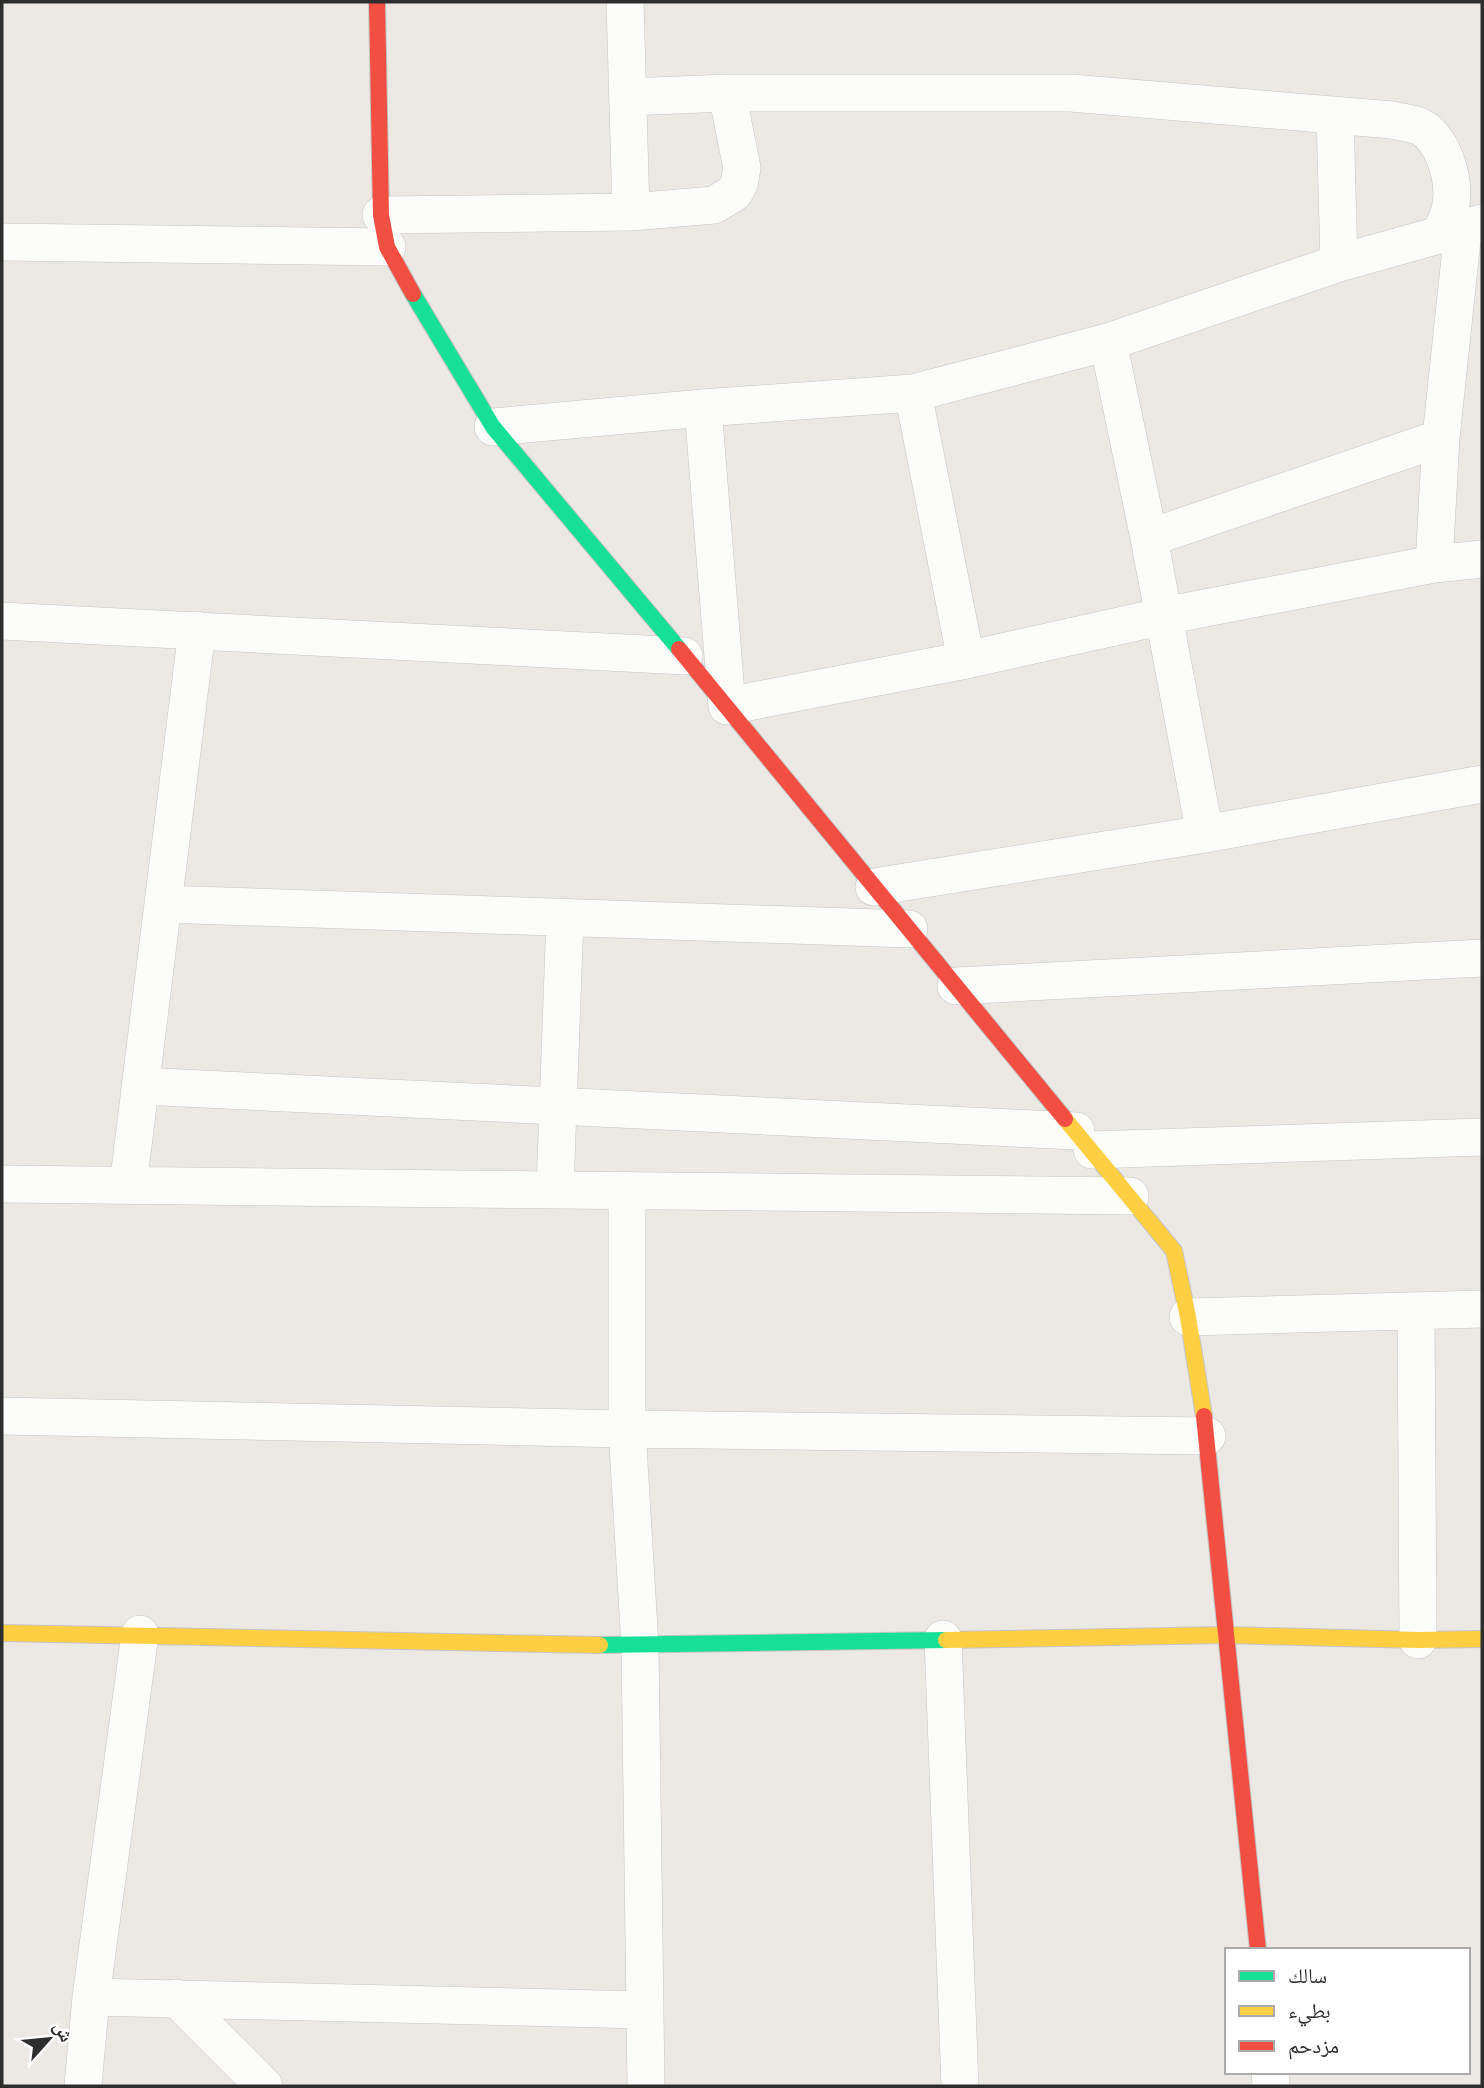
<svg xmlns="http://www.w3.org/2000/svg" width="1484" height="2088" font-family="'Source Sans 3','Noto Naskh Arabic',sans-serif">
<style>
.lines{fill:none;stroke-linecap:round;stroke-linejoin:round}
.street-casing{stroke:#c5c4c5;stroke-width:38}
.fast-casing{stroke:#c5c4c5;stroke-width:18}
.slow-casing{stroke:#c5c4c5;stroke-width:18}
.jam-casing{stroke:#c5c4c5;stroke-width:18}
.street{stroke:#fcfcfb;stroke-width:37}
.fast{stroke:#16e098;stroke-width:16}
.slow{stroke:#ffcf43;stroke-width:16}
.jam{stroke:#f24e42;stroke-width:16}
</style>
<rect width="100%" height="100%" fill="#ece8e4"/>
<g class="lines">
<g class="street-casing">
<path id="street" d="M625,2L631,212
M628,97L727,93H1071L1392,120C1400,122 1411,123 1419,126C1443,138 1455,178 1451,204C1450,214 1444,225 1440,235
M1335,115L1339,263
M381,215L631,212L714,205L734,193L739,184L742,168L727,93
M2,242L387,247
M1108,342L1149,538L1205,834
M913,393L966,660
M703,408L727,706L966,660L1164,616L1434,564L1482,559
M493,427L703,408L913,393L1108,342L1339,263L1482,223
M1149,538L1441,438
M1434,564L1441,438L1463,230
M2,621L684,656
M874,887L1205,834L1482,784
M163,904L909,929
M956,986L1482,958
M140,1086L1076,1131
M1092,1150L1482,1137
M2,1184L1130,1196
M128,1186L197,630
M555,1189L565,918
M627,1190V1429L640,1646L646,2086
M1416,1312L1418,1640
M1188,1317L1482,1309
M2,1416L627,1429L1207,1436
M943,1639L960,2086
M91,1997L644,2010
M176,1998L264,2086
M1270,2072L1271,2086
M83,2086L91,1997L140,1634"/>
</g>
<g class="fast-casing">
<path id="fast" d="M413,294L493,427L679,649
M600,1645L946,1640"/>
</g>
<g class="slow-casing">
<path id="slow" d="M1065,1119L1174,1251L1188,1317L1204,1416
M2,1633L600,1645
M946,1640L1227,1635L1418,1640L1482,1639"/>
</g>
<g class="jam-casing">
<path id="jam" d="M377,2L381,215L387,247L413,294
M679,649L1065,1119
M1204,1416L1258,1950"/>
</g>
<use href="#street" class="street"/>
<use href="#fast" class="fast"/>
<use href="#slow" class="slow"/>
<use href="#jam" class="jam"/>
</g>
<rect width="1484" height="2088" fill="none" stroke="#2e2e2e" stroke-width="7"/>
<rect x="1225" y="1948" width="245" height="126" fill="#ffffff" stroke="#ababab" stroke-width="2"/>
<rect x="1239" y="1971" width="35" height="10" fill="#16e098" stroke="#ababab" stroke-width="2"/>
<text x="1288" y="1983" font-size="21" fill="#2e2e2e">سالك</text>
<rect x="1239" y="2006" width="35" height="10" fill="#ffcf43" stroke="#ababab" stroke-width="2"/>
<text x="1288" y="2018" font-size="21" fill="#2e2e2e">بطيء</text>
<rect x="1239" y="2041" width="35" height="10" fill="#f24e42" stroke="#ababab" stroke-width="2"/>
<text x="1288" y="2053" font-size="21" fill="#2e2e2e">مزدحم</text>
<g transform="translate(49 2039) rotate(63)" stroke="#ffffff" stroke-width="5" paint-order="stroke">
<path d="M0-5L12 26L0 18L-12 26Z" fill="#2e2e2e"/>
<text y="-10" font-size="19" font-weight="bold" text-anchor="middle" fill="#2e2e2e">ش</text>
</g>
</svg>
